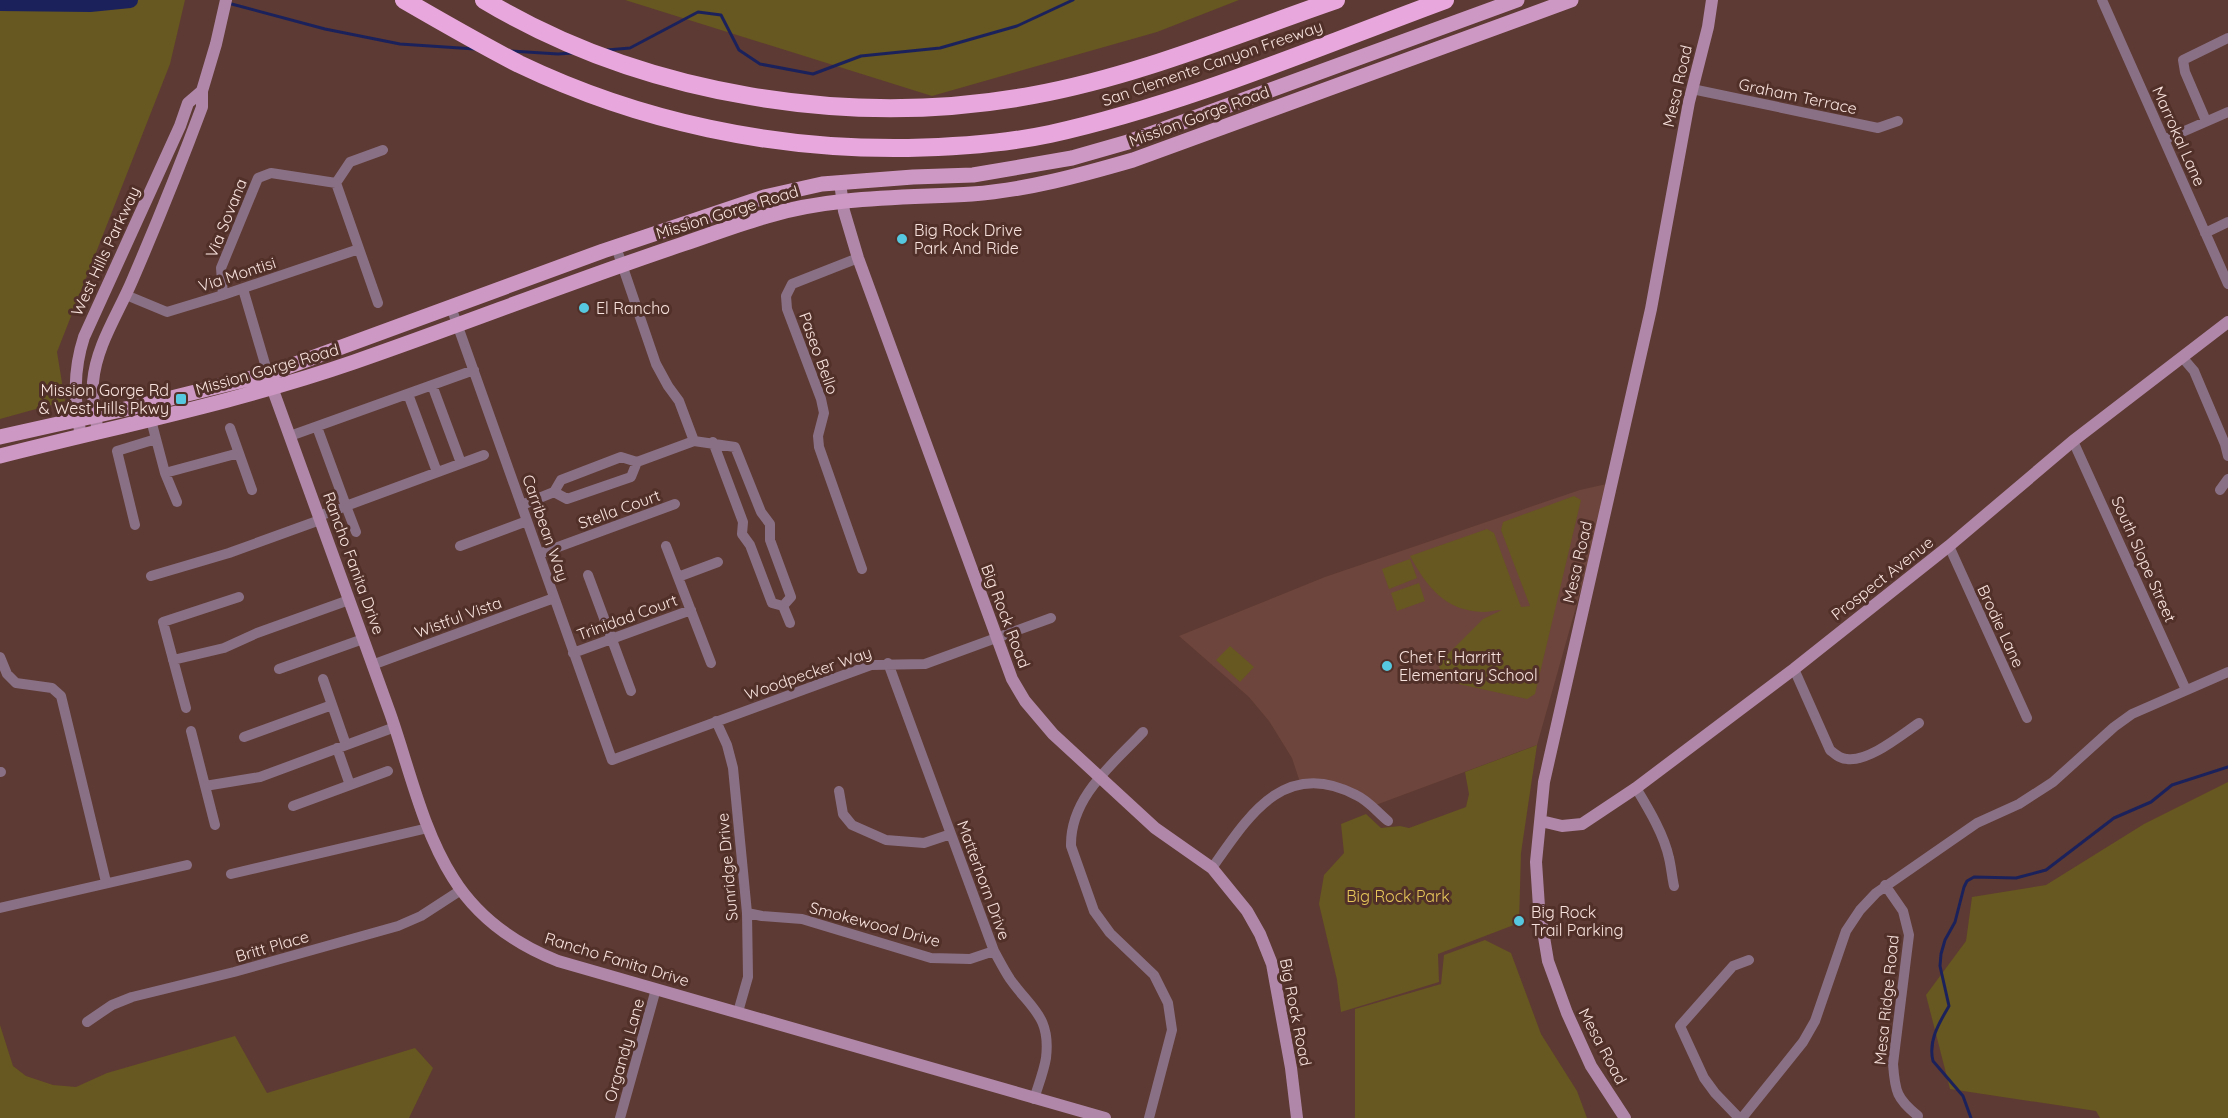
<svg xmlns="http://www.w3.org/2000/svg" width="2228" height="1118" font-family="Quicksand,sans-serif">
<style>
.built{fill:#6d453c}
.green{fill:#675721}
.lines{fill:none;stroke-linecap:round;stroke-linejoin:round}
.stream{stroke:#1b225b;stroke-width:3}
.river{stroke:#1b225b;stroke-width:16}
.street{stroke:#8a7085;stroke-width:10}
.secondary{stroke:#b187a9;stroke-width:12}
.primary{stroke:#ce98c4;stroke-width:15}
.highway{stroke:#e8a8dd;stroke-width:18}
.poi-dot{fill:#56c9e0;stroke:#513029;stroke-width:2}
.labels{text-anchor:middle;dominant-baseline:central;stroke-width:6;stroke-linejoin:round;paint-order:stroke}
.street-label{font-size:16px;fill:#f9e3de;stroke:#513029}
.poi-label{font-size:16px;fill:#f9e3de;stroke:#513029;text-anchor:start}
.park-label{font-size:16px;fill:#e7c75a;stroke:#513029}
</style>
<rect width="100%" height="100%" fill="#5d3a33"/>
<path class="built" d="M1611,483L1537,745L1373,806L1356,795L1301,785L1292,758L1269,721L1249,697L1179,636L1325,577L1580,490Z"/>
<path class="green" d="M0,0H185L170,64L57,352L65,401L0,419Z
M625,0H1239L1157,32L932,96Z
M1574,496L1581,500L1535,694L1527,699L1445,681L1438,664L1483,619L1502,610C1496,610 1489,612 1483,612C1445,611 1427,587 1410,556L1487,529L1494,533L1521,607L1530,606L1501,530L1503,522Z
M1410,559L1417,578L1389,589L1382,569Z
M1419,583L1425,601L1397,611L1391,593Z
M1230,646L1254,667L1240,682L1216,660Z
M1537,745L1521,853L1519,923L1438,954L1439,982L1341,1012L1337,980L1319,904L1324,875L1344,853L1341,824L1366,814L1381,828L1400,826L1409,828L1466,807L1469,794L1465,772Z
M2228,782V1118H2100L2096,1111L1950,1089L1926,995L1966,941L1972,897L2046,885L2144,824Z
M1485,940L1511,953L1541,1034L1577,1091L1587,1118H1355V1009L1441,984L1444,955Z
M0,1025L13,1066L26,1076L53,1085L76,1087L107,1073L235,1036L267,1093L415,1048L433,1068L409,1118H0Z"/>
<g class="lines">
<path class="stream" d="M228,3L325,29L400,44L475,49
M607,50L630,48L698,12L721,15L739,50L760,64L813,74L861,56L940,48L1017,26L1073,0
M511,51L558,54L573,53
M1971,1118L1963,1096L1933,1061C1928,1041 1939,1023 1949,1006L1940,966L1941,954L1945,940L1955,922L1964,887L1967,881L1974,877L2016,878L2046,870L2114,818L2151,802L2172,785L2228,767"/>
<path class="river" d="M0,3L90,4L130,0"/>
<path class="street" d="M2102,0L2228,284
M1692,89L1878,128L1898,121
M2206,121L2185,72L2183,60L2228,38
M2164,140L2228,112
M336,183L350,162L383,150
M2205,233L2228,222
M616,247L656,364L668,386L679,401L694,441
M858,258L792,284L786,296L787,309L821,399L824,413L818,436L819,447L862,569
M243,289L268,374
M126,295L167,312L223,295L359,249
M223,295L221,268L258,178L271,173L336,183L378,303
M451,307L612,760L871,665L925,664L1051,618
M2182,357L2194,371L2225,444L2228,456
M432,385L461,463
M408,394L437,472
M151,420L165,473L177,502
M317,427L346,506L319,516
M230,428L252,490
M290,436L474,370
M2073,441L2186,690
M713,442L743,522L742,534L750,545L772,603L783,606
M165,473L239,453
M2220,490L2228,479
M554,492L567,499L631,477L637,462
M522,505L554,492L561,480L621,457L637,462L694,441L735,447L761,512L770,524V540L791,597L783,606
M135,525L117,451L156,439
M356,532L346,506L484,455
M460,546L527,521
M666,546L711,663
M1949,546L2027,718
M539,554L675,504
M588,575L631,691
M151,576L229,553L320,520
M678,577L718,562
M783,606L790,623
M573,653L691,610
M0,657L7,674L16,683L52,688L61,696L106,882
M173,660L224,648L257,633L349,600
M888,663L994,951C999,960 1004,970 1010,979C1031,1009 1051,1016 1046,1058C1044,1071 1038,1086 1034,1099
M372,665L554,598
M279,669L363,639
M1794,669L1830,750C1835,754 1840,759 1847,759C1869,762 1901,735 1919,723
M323,679L346,745
M186,708L163,622L239,597
M716,721L727,745L733,768L747,913L748,977L738,1012
M191,731L215,825
M1143,732C1113,764 1070,797 1071,846L1094,911L1110,933L1154,975L1168,1003L1172,1030L1149,1118
M244,737L332,705
M337,748L350,785
M0,772H1
M205,786L260,777L395,727
M1636,788C1648,808 1664,834 1669,858C1671,866 1672,877 1674,886
M839,791L843,814L852,825L886,840L924,843L951,834
M293,806L388,771
M1212,868C1248,817 1284,757 1356,795C1369,801 1377,812 1388,821
M231,874L428,828
M1885,885L1903,911L1909,935L1893,1064C1895,1092 1897,1099 1918,1116
M0,908L187,865
M747,913L762,916L802,919L931,958L970,959L994,951
M87,1022L112,1005L132,997L234,972L398,926L421,916L461,890
M620,1118L656,989
M1739,1118L1715,1093L1704,1078L1680,1026L1733,966L1749,960
M1742,1118L1803,1042L1815,1021L1846,931L1860,910L1876,893L1977,823L2019,804L2053,782L2114,727L2132,714L2228,672"/>
<path class="secondary" d="M840,183L844,211L858,258L1012,679L1025,701L1053,734L1155,828L1212,868L1247,911L1260,934L1272,964L1291,1068L1297,1118
M269,379C309,490 350,601 390,713C409,767 422,829 453,878C478,918 515,944 558,961L1105,1118
M98,432C95,416 92,399 93,382C96,346 118,314 132,281C157,223 180,166 202,107V91L216,44L226,0
M81,436C74,402 73,371 84,337L180,126L188,103L202,91
M1541,821L1562,826L1582,824L1636,788L1794,669L1949,546L2073,441L2228,322
M1625,1118L1591,1066L1567,1013L1548,961L1539,907L1536,862L1544,782L1651,309L1689,102L1708,27L1712,0"/>
<path class="primary" d="M0,437L143,405L268,374L603,251L764,197L822,184L913,177L973,175L1072,158L1128,142L1517,0
M0,456C118,426 238,402 354,362C464,324 572,281 683,244C710,235 738,224 767,216C834,196 903,198 972,194C1027,190 1081,175 1133,160L1571,0"/>
<path class="highway" d="M404,0C442,22 480,44 519,64C640,122 774,150 908,148C955,147 1003,144 1050,134C1185,104 1315,48 1445,0
M484,0C644,96 852,129 1034,95C1138,76 1237,34 1336,0"/>
</g>
<g class="poi-dot">
<circle cx="902" cy="239" r="6"/>
<circle cx="584" cy="308" r="6"/>
<rect x="175" y="393" width="12" height="12" rx="3"/>
<circle cx="1387" cy="666" r="6"/>
<circle cx="1519" cy="921" r="6"/>
</g>
<g class="labels">
<g class="street-label">
<text transform="translate(1212 63) rotate(-19)">San Clemente Canyon Freeway</text>
<text transform="translate(1677 86) rotate(-77)">Mesa Road</text>
<text transform="translate(1798 96) rotate(12)">Graham Terrace</text>
<text transform="translate(1199 116) rotate(-20)">Mission Gorge Road</text>
<text transform="translate(2179 136) rotate(66)">Marrokal Lane</text>
<text transform="translate(727 212) rotate(-17)">Mission Gorge Road</text>
<text transform="translate(226 218) rotate(-68)">Via Sovana</text>
<text transform="translate(105 251) rotate(-65)">West Hills Parkway</text>
<text transform="translate(237 274) rotate(-18)">Via Montisi</text>
<text transform="translate(819 353) rotate(70)">Paseo Bello</text>
<text transform="translate(267 369) rotate(-16)">Mission Gorge Road</text>
<text transform="translate(619 509) rotate(-20)">Stella Court</text>
<text transform="translate(546 528) rotate(71)">Carribean Way</text>
<text transform="translate(2144 559) rotate(66)">South Slope Street</text>
<text transform="translate(1577 562) rotate(-77)">Mesa Road</text>
<text transform="translate(354 563) rotate(70)">Rancho Fanita Drive</text>
<text transform="translate(1882 578) rotate(-38)">Prospect Avenue</text>
<text transform="translate(1006 616) rotate(69)">Big Rock Road</text>
<text transform="translate(458 617) rotate(-20)">Wistful Vista</text>
<text transform="translate(627 617) rotate(-20)">Trinidad Court</text>
<text transform="translate(2001 626) rotate(65)">Brodie Lane</text>
<text transform="translate(808 673) rotate(-19)">Woodpecker Way</text>
<text transform="translate(727 867) rotate(-95)">Sunridge Drive</text>
<text transform="translate(984 880) rotate(70)">Matterhorn Drive</text>
<text transform="translate(875 924) rotate(15)">Smokewood Drive</text>
<text transform="translate(272 946) rotate(-16)">Britt Place</text>
<text transform="translate(617 959) rotate(17)">Rancho Fanita Drive</text>
<text transform="translate(1886 1000) rotate(-84)">Mesa Ridge Road</text>
<text transform="translate(1296 1012) rotate(79)">Big Rock Road</text>
<text transform="translate(1603 1046) rotate(62)">Mesa Road</text>
<text transform="translate(624 1050) rotate(-74)">Organdy Lane</text>
</g>
<g class="poi-label">
<text x="914" y="230">Big Rock Drive<tspan x="914" dy="18">Park And Ride</tspan></text>
<text x="596" y="308">El Rancho</text>
<text x="169" y="390" text-anchor="end">Mission Gorge Rd<tspan x="169" dy="18">&amp; West Hills Pkwy</tspan></text>
<text x="1399" y="657">Chet F. Harritt<tspan x="1399" dy="18">Elementary School</tspan></text>
<text x="1531" y="912">Big Rock<tspan x="1531" dy="18">Trail Parking</tspan></text>
</g>
<g class="park-label">
<text x="1398" y="896">Big Rock Park</text>
</g>
</g>
</svg>
